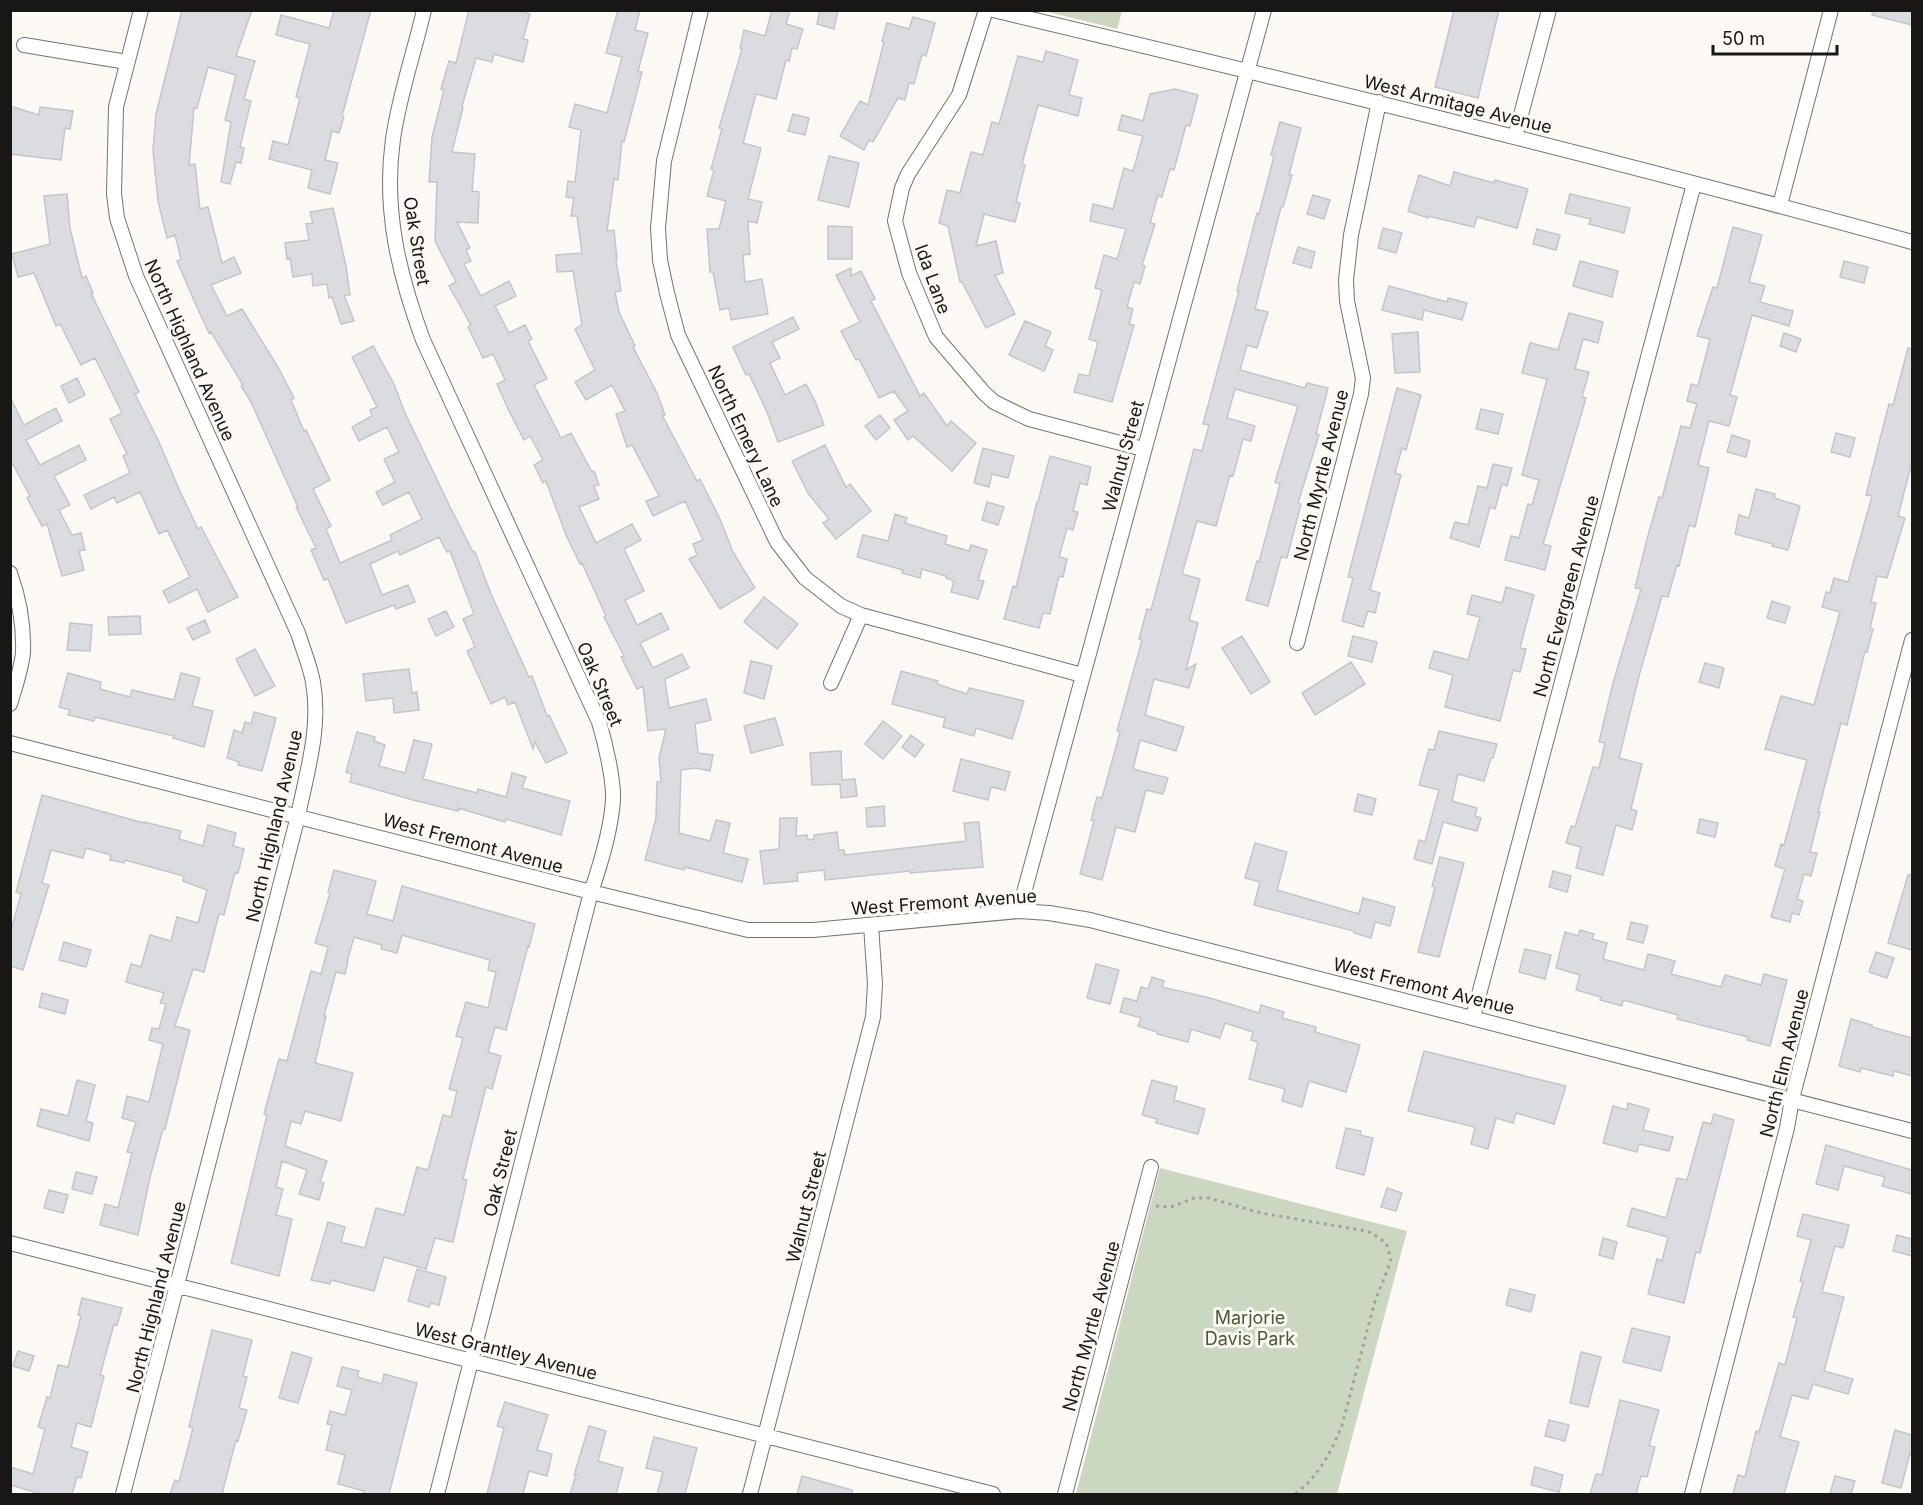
<svg xmlns="http://www.w3.org/2000/svg" width="1923" height="1505" font-family="Inter,sans-serif">
<style>
.green{fill:#cbd7c0}
.building{fill:#dbdce0;stroke:#c4c5c9;stroke-width:1.5}
.lines{fill:none;stroke-linecap:round;stroke-linejoin:round}
.street-casing{stroke:#767370;stroke-width:16}
.path{stroke:#a3a09e;stroke-width:3;stroke-dasharray:3 4.5;stroke-linecap:butt}
.street{stroke:#fff;stroke-width:14}
.labels{text-anchor:middle;dominant-baseline:central;stroke-width:6;stroke-linejoin:round;paint-order:stroke}
.street-label{font-size:18px;fill:#191716;stroke:#fcf9f5}
.park-label{font-size:18px;fill:#475c30;stroke:#fcf9f5}
</style>
<rect width="100%" height="100%" fill="#fcf9f5"/>
<path class="green" d="M1044,11H1122L1117,29Z
M1160,1168L1407,1231L1337,1494H1076Z"/>
<path class="building" d="M182,10H252L236,56L255,61L244,99L251,101L240,147L244,148L241,163L236,162L230,184L221,182L231,122L225,120L236,75L208,67L197,108H194L189,165L195,164L200,209L208,207L222,263L234,257L241,273L211,285L227,316L242,309L278,367L294,398L291,400L304,431L306,430L330,480L313,489L331,526L326,529L340,563L392,540L390,535L422,519L409,492L383,505L376,492L395,482L384,459L399,452L387,427L359,441L352,427L372,416L370,410L377,407L352,357L373,346L394,384L405,413L450,507L473,552H475L491,594L529,677L532,676L547,716L549,715L567,753L546,763L535,742L533,749L515,702L508,705L505,697L491,704L467,651L475,647L463,619L474,614L450,551L447,552L439,537L400,555L398,551L370,564L382,595L408,585L415,602L396,609L394,605L346,623L328,579L324,580L311,550L316,548L296,507H298L251,402L241,386L243,385L211,332L209,333L195,303L177,261L181,259L175,235L167,238L158,201L153,150L156,114Z
M334,10H371L342,116L344,117L339,133L332,131L325,160L338,163L330,194L308,188L312,170L269,159L273,141L288,145L300,98L296,97L310,44L276,35L281,15L329,28Z
M469,10H514L530,14L523,39L528,40L523,62L494,54L492,62L476,58L462,106L463,107L452,152L475,154L472,191L479,192L478,223L457,222L470,248L466,250L471,261L464,264L481,296L509,281L516,296L495,306L509,333L525,325L532,339L528,341L547,379L534,385L561,438L571,433L592,472L594,471L599,485L594,486L599,499L579,507L596,543L632,524L641,540L624,549L644,591L625,600L637,625L661,613L669,629L640,643L653,668L682,654L689,668L665,679L669,708L706,699L711,720L695,724L698,753L713,755L710,771L696,768L681,770L679,833L710,841L716,820L730,823L723,853L748,859L742,882L685,867L684,870L645,860L656,818L657,782H661L659,758L666,729L648,731L643,686L637,689L621,657L624,656L604,617L606,616L582,563L580,564L566,535L546,481L543,483L534,465L543,460L530,436L524,440L508,409L497,384L505,380L493,354L483,358L468,327L471,325L449,286L456,282L435,241L437,182H429L432,137L444,90L441,89L449,61L456,63Z
M618,10H640L635,30L648,33L638,71L642,72L624,142L622,141L618,180L614,179L607,231L614,230L617,259L616,260L621,291L615,292L619,312L635,346L633,347L657,393L665,415H662L697,481L700,479L720,519L733,552L755,588L720,609L689,559L697,555L693,544L703,540L685,501L653,516L646,501L659,496L632,445L627,447L616,414L625,411L612,385L586,400L575,382L595,370L575,329L582,325L573,271L557,272L556,255L582,253L577,216H571L574,198L566,197L568,181L575,182L581,130L569,127L575,104L607,113L622,57L606,53Z
M772,10H790L786,24L803,29L797,49L792,48L789,61L786,60L776,99L756,94L743,143L761,148L748,199L762,202L757,223L748,221L750,254L743,255L745,282L762,279L768,314L731,320L729,308L720,310L713,272H710L707,229H719L726,201L707,196L714,170L711,169L722,129L719,128L742,49L740,48L744,30L765,36Z
M820,10H838L834,29L817,24Z
M1454,10H1499L1478,98L1435,87Z
M1873,10H1912V25L1872,15Z
M913,17L935,23L926,56L922,54L914,84L909,83L905,100L898,98L873,142L869,140L864,150L840,136L860,101L868,105L884,42L882,41L887,23L909,29Z
M1046,51L1078,60L1069,95L1082,98L1078,116L1038,105L1022,164L1025,165L1016,202L1020,203L1015,222L984,214L976,246L996,241L1003,273L995,275L1015,314L986,328L962,282H960L948,226L939,223L947,190L960,193L971,152L983,155L992,122L999,124L1018,56L1043,62Z
M1175,89L1198,95L1190,126L1186,125L1174,170L1170,169L1162,197L1158,195L1150,223L1155,224L1142,265L1145,266L1140,284L1134,282L1127,307L1133,309L1129,324L1134,325L1112,402L1074,392L1079,374L1089,376L1098,342L1089,339L1102,290L1095,288L1104,255L1117,259L1126,229L1090,221L1093,204L1113,209L1124,168L1133,171L1143,136L1118,130L1122,115L1143,121L1150,94Z
M10,106L39,115L40,107L73,111L70,129L65,128L61,160L10,154Z
M793,114L809,118L805,135L788,131Z
M1280,122L1301,128L1289,175H1292L1283,207H1281L1255,309L1268,312L1257,348L1247,345L1240,370L1305,388L1307,383L1328,388L1316,434L1319,435L1298,503L1301,504L1287,558L1281,557L1268,606L1246,600L1257,561L1259,562L1280,484L1275,482L1298,406L1235,389L1227,418L1255,426L1251,441L1243,439L1233,476L1230,475L1216,526L1197,521L1182,574L1200,579L1189,620L1198,623L1186,670L1196,664L1189,688L1154,679L1145,715L1184,727L1176,751L1140,740L1133,769L1168,778L1163,794L1146,790L1135,832L1116,827L1102,880L1080,874L1094,821L1091,820L1097,797L1102,798L1120,732L1117,731L1142,640L1139,639L1147,609L1151,610L1194,449L1202,451L1209,425L1203,424L1239,291H1237L1257,213L1259,214L1274,156L1271,155Z
M829,156L859,163L849,207L818,200Z
M1454,172L1494,183L1495,180L1528,189L1517,228L1477,217L1474,227L1428,216V218L1408,211L1419,175L1450,186Z
M67,194L70,228L82,278L86,276L93,293H91L139,392L135,394L159,442L178,487L198,529L201,527L238,597L208,612L197,589L169,603L163,591L190,577L167,530L159,534L140,492L117,503L114,497L91,509L84,495L130,473L123,456L127,454L110,419L122,413L95,358L81,365L60,324L56,326L34,273L18,277L12,254L50,244L44,196Z
M1570,194L1630,208L1624,233L1589,224L1591,219L1565,213Z
M1313,195L1330,200L1324,219L1307,214Z
M333,208L346,266L350,295H344L354,321L341,324L332,297L329,298L327,284L313,286L312,274L293,277L290,258L287,259L285,243L309,240L306,224L313,223L310,212Z
M828,226L852,227V259H828Z
M1733,227L1762,235L1749,282L1765,286L1760,302L1793,311L1789,326L1752,315L1730,395L1737,397L1729,426L1709,421L1698,465L1709,468L1695,527L1689,525L1679,566L1677,565L1668,597L1662,596L1639,676L1619,758L1642,764L1631,809L1637,811L1632,830L1616,825L1603,875L1576,868L1581,847L1566,843L1571,826L1575,827L1593,767L1599,768L1605,743L1599,742L1613,683L1641,589L1635,588L1647,539L1659,497L1662,498L1681,426L1690,428L1697,404L1687,401L1691,384L1698,386L1710,339L1697,336L1713,287L1717,288Z
M1383,228L1402,233L1396,253L1378,248Z
M1537,229L1560,235L1556,250L1533,244Z
M1298,247L1315,252L1311,268L1293,263Z
M1580,261L1618,271L1612,297L1573,286Z
M1844,261L1868,267L1864,283L1840,277Z
M851,268V276L861,271L875,299L871,301L920,396L924,393L947,426L951,421L976,443L952,471L913,436L908,440L894,420L908,411L894,391L879,398L859,359L856,360L841,331L860,322L836,275Z
M1389,286L1447,302L1448,298L1467,303L1462,320L1424,310L1422,320L1382,310Z
M1569,313L1603,322L1598,343L1583,339L1575,369L1589,372L1582,397L1586,398L1543,544L1551,546L1545,570L1505,560L1511,536L1519,538L1528,504L1532,505L1539,480L1522,475L1547,379L1522,373L1530,343L1558,350Z
M793,317L799,329L772,342L780,358L770,363L785,395L806,384L815,401L824,425L778,442L767,412L749,374L746,375L733,347Z
M1025,321L1051,332L1045,346L1053,350L1044,371L1009,355Z
M1418,332L1420,372L1395,373L1392,334Z
M1784,333L1801,339L1796,352L1780,346Z
M1908,348L1912,349V462L1898,516L1905,518L1887,578L1877,576L1871,602L1876,603L1870,628L1873,629L1867,652L1865,651L1847,725L1841,723L1818,812H1820L1810,852L1817,853L1811,876L1804,874L1797,899L1803,901L1799,915L1792,913L1790,922L1771,917L1785,869L1775,866L1781,844L1784,845L1807,760L1765,749L1781,696L1814,705L1840,612L1822,607L1826,592L1830,593L1834,578L1848,582L1872,496L1866,495L1883,427L1889,404L1893,405Z
M77,378L85,395L69,403L61,386Z
M1397,388L1421,395L1406,450L1402,448L1395,473L1401,475L1370,590L1380,593L1375,613L1368,611L1363,627L1342,621L1353,578L1348,577Z
M10,397L24,425L56,408L62,421L26,440L40,465L79,445L86,460L54,476L70,505L59,510L72,535L81,533L85,550L79,551L84,570L62,576L47,524L42,526L27,498L30,496L10,459Z
M1481,409L1503,414L1498,434L1476,429Z
M880,415L890,428L876,440L865,426Z
M1836,433L1855,438L1850,457L1831,452Z
M1732,435L1750,441L1746,457L1727,452Z
M825,445L846,487L850,484L871,511L836,539L823,523L829,519L808,493L792,461Z
M983,448L1014,456L1008,478L992,474L989,487L974,483Z
M1050,456L1091,467L1087,485L1080,483L1073,511L1078,512L1073,530L1067,528L1059,557L1067,559L1063,577L1059,576L1050,614L1043,613L1039,628L1004,619L1013,586L1016,587L1037,502H1038Z
M1493,464L1512,468L1507,486L1502,484L1495,509L1490,507L1479,547L1450,538L1455,522L1468,525L1478,486L1487,488Z
M1756,489L1775,494L1774,498L1800,506L1788,550L1772,546L1773,544L1735,534L1739,515L1749,518Z
M987,502L1004,507L998,525L982,520Z
M895,514L907,518L905,523L947,536L945,544L969,551L971,545L987,550L978,580L984,581L978,599L951,592L954,581L946,578V576L922,569L920,578L902,573L903,570L857,557L863,535L888,541Z
M1506,587L1534,595L1520,648L1526,649L1520,672L1513,670L1500,721L1445,707L1453,675L1429,668L1434,651L1468,660L1480,617L1467,614L1472,595L1502,603Z
M764,597L798,624L777,649L744,622Z
M1772,601L1790,607L1785,623L1767,618Z
M446,611L454,627L436,636L428,619Z
M140,616L141,634L109,635L108,617Z
M205,620L210,632L193,640L187,628Z
M70,623L92,625L90,651L67,650Z
M1242,636L1270,682L1251,694L1222,648Z
M1353,636L1377,642L1372,662L1348,656Z
M255,649L275,686L255,696L236,659Z
M751,661L772,666L764,699L744,693Z
M1351,662L1365,684L1315,715L1302,693Z
M1705,663L1724,668L1719,688L1699,682Z
M409,669L412,693L417,692L419,710L394,713L393,698L366,701L363,674Z
M901,671L938,681L937,684L967,694L969,688L1024,701L1012,739L976,728L974,736L943,727L945,718L892,704Z
M68,673L101,682L100,689L130,697L132,690L174,700L181,673L200,678L192,706L213,711L204,747L173,738L174,736L95,717L94,721L68,715L70,710L59,707Z
M254,712L276,718L262,771L238,765L239,762L227,758L234,730L242,733L245,722L251,724Z
M775,718L783,745L751,753L744,726Z
M883,721L902,736L883,759L865,744Z
M1439,731L1497,744L1493,758H1491L1484,781L1458,774L1452,801L1477,808L1475,816L1481,818L1477,831L1443,822L1432,864L1414,859L1419,840L1425,842L1439,790L1419,785L1429,749L1434,750Z
M357,732L375,737L374,741L385,745L379,766L405,773L414,740L432,744L423,779L477,793L478,789L506,797L512,773L526,777L522,788L570,801L561,835L506,819L505,822L458,808V811L413,800L350,782L352,774L346,772Z
M911,735L924,745L915,757L902,747Z
M841,751L842,780L855,779L857,796L841,798L840,784L812,785L810,753Z
M961,759L1010,772L1005,790L991,787L988,800L953,791Z
M1358,794L1376,799L1372,815L1354,811Z
M42,795L144,823V822L181,831L179,839L203,846L208,825L236,833L233,846L244,849L238,873L235,872L224,915L219,914L204,972L193,969L175,1026L190,1030L165,1129H163L150,1177L138,1235L100,1225L105,1204L118,1208L132,1153L127,1152L136,1122L122,1118L127,1096L149,1102L163,1044L149,1040L152,1028L159,1029L166,1004L160,1003L164,993L126,982L131,964L141,967L150,935L171,941L177,917L198,923L207,890L183,881L184,876L125,860L124,863L110,860L111,855L86,848L83,858L51,850L42,883L49,885L23,970L10,966V934L21,894L16,892Z
M884,806L885,826L867,827L866,808Z
M780,818H797L796,836L807,835L808,840L814,839V835L837,832L839,850H844L845,855L966,841L964,823L979,822L983,867L910,873V871L825,880L824,870L797,873L798,881L764,884L760,851L779,849Z
M1700,819L1718,823L1715,837L1697,833Z
M1255,843L1287,852L1277,890L1359,914L1363,898L1395,907L1390,926L1375,922L1371,938L1354,933V931L1254,905L1260,882L1245,878Z
M1440,857L1464,863L1439,957L1418,952L1435,887L1432,886Z
M334,870L376,881L367,914L393,921L402,886L535,924L529,947L528,946L506,1030L495,1027L488,1052L501,1056L492,1089L486,1087L471,1146L463,1179L467,1180L453,1242L435,1238L426,1269L384,1257L374,1291L331,1280L330,1284L311,1280L328,1222L345,1227L341,1242L365,1248L376,1208L404,1215L417,1167L428,1170L443,1115L451,1117L457,1091L449,1089L463,1038L456,1036L466,1002L488,1008L496,972L488,970L490,960L402,935L397,953L381,949L382,945L354,937L347,962H348L345,974L336,972L324,1016H326L315,1063L353,1073L341,1121L305,1111L301,1124L291,1121L285,1146L327,1161L320,1182L324,1183L319,1200L299,1194L307,1170L282,1161L276,1187L283,1189L276,1215L292,1219L279,1276L231,1263L267,1115L264,1114L279,1059L287,1061L311,971L321,974L328,947L315,943L330,893L328,892Z
M1553,871L1571,876L1567,892L1549,887Z
M1908,875H1912V950L1888,943Z
M1631,922L1648,926L1643,943L1627,939Z
M1580,930L1594,934L1592,939L1607,943L1603,959L1644,970L1648,954L1675,961L1671,974L1721,987L1725,975L1761,985L1764,974L1787,980L1770,1046L1747,1040L1748,1037L1677,1019L1678,1015L1623,1000L1622,1006L1600,1000L1601,997L1576,990L1580,975L1556,968L1565,932L1578,936Z
M64,942L91,950L86,967L59,960Z
M1525,949L1551,955L1545,979L1519,972Z
M1876,952L1894,958L1887,978L1869,972Z
M1096,964L1119,970L1110,1004L1087,998Z
M1152,977L1164,981L1162,987L1210,998L1259,1013L1261,1005L1284,1012L1282,1018L1316,1027L1315,1032L1360,1045L1346,1092L1309,1081L1302,1107L1282,1101L1285,1089L1249,1079L1258,1042L1251,1040L1253,1032L1225,1023L1220,1038L1191,1029L1188,1042L1157,1034V1032L1138,1026L1141,1018L1120,1012L1124,998L1137,1001L1141,987L1148,989Z
M42,993L68,1000L65,1014L39,1007Z
M1851,1019L1872,1025V1027L1912,1038V1076L1894,1071L1893,1076L1861,1068L1860,1072L1839,1066Z
M1424,1051L1566,1086L1554,1124L1516,1113L1513,1123L1496,1118L1488,1149L1471,1144L1475,1127L1408,1111Z
M77,1080L95,1085L86,1121L93,1123L89,1141L37,1126L41,1109L68,1116Z
M1152,1080L1177,1087L1174,1100L1205,1109L1198,1134L1156,1123L1157,1119L1142,1115Z
M1628,1103L1649,1109L1643,1130L1673,1137L1669,1151L1639,1144L1637,1152L1603,1143L1613,1106L1627,1110Z
M1714,1114L1734,1120L1700,1253L1696,1252L1684,1303L1648,1294L1657,1259L1662,1261L1668,1237L1627,1226L1632,1208L1666,1218L1677,1178L1687,1180L1703,1122L1711,1124Z
M1346,1128L1361,1131L1360,1135L1373,1138L1364,1175L1336,1168Z
M1826,1145L1912,1170V1194L1882,1186L1885,1177L1844,1166L1838,1190L1816,1184Z
M76,1172L97,1177L92,1194L72,1189Z
M1387,1188L1402,1193L1396,1211L1381,1207Z
M49,1190L68,1195L63,1213L44,1208Z
M1803,1214L1849,1225L1843,1248L1835,1246L1822,1292L1844,1297L1824,1371L1853,1379L1848,1394L1813,1384L1808,1399L1792,1395L1780,1437L1799,1442L1784,1494H1733L1738,1475L1745,1477L1756,1431L1759,1432L1779,1363L1785,1365L1797,1318L1793,1317L1803,1282L1800,1281L1811,1240L1797,1236Z
M1897,1235L1912,1239V1256L1893,1251Z
M1603,1238L1617,1242L1613,1259L1599,1255Z
M417,1269L446,1277L439,1305L431,1303L429,1307L408,1301Z
M1510,1289L1535,1295L1531,1312L1506,1305Z
M82,1298L122,1308L117,1325L114,1324L100,1375L104,1376L91,1427L77,1423L71,1447L88,1452L81,1478L77,1477L72,1494H41L10,1485V1467L33,1474L45,1429L38,1427L47,1397L50,1398L58,1365L68,1367L81,1316L78,1315Z
M1632,1328L1670,1337L1661,1371L1623,1362Z
M212,1330L252,1340L243,1376L247,1377L239,1408L247,1410L238,1441L236,1440L222,1494H170L175,1480L179,1482L193,1428L189,1427Z
M18,1351L34,1356L29,1371L13,1366Z
M292,1352L312,1358L298,1403L279,1398Z
M1581,1352L1601,1357L1588,1407L1570,1403Z
M342,1367L359,1371L357,1377L382,1384L384,1374L417,1383L389,1494H363L364,1491L338,1484L345,1455L326,1450L332,1425L327,1424L330,1411L345,1415L352,1390L337,1386Z
M1620,1400L1659,1410L1649,1446L1655,1447L1647,1477L1641,1476L1636,1494H1590L1596,1474L1602,1475Z
M505,1402L548,1415L537,1450L552,1454L547,1476L529,1471L523,1494H487L504,1428L497,1426Z
M1549,1420L1569,1425L1565,1441L1545,1436Z
M589,1426L606,1431L598,1461L623,1468L616,1494H570L576,1475H574Z
M1895,1430L1912,1435V1454L1910,1453L1901,1488L1882,1483Z
M654,1437L697,1448L685,1494H657L663,1472L646,1468Z
M1535,1467L1563,1475L1559,1492L1531,1485Z
M802,1476L852,1490V1494H797Z
M1835,1476L1855,1481L1851,1494H1830Z"/>
<g class="lines">
<g class="street-casing">
<path id="street" d="M424,10C414,53 399,96 393,139C383,210 399,275 423,340L599,722C605,742 614,780 613,800C611,831 601,863 591,892L437,1494
M701,10L664,161L658,228L660,260L667,293L678,335L777,542L805,578L841,606L861,615L1082,675
M986,10L959,95L908,174L902,188L895,221L909,273L936,337L984,393L994,402L1029,419L1143,449
M993,10C1301,83 1608,158 1912,242
M24,45L127,62
M1515,137L1549,10
M1780,205L1831,10
M10,573C19,598 24,626 23,653C21,670 15,688 10,704
M1297,643L1361,394L1363,378L1347,301L1346,280L1351,235L1379,102
M831,683L861,615
M10,743L591,892L748,930H813L1019,911L1049,913L1090,920L1912,1131
M1019,911L1264,10
M1473,1017L1694,184
M10,1243L993,1494
M123,1494L298,816C307,771 321,728 313,682C310,666 303,649 298,633L136,276L117,218L114,194L116,107L141,10
M750,1494L873,1017L875,984L871,925
M1065,1494L1151,1167
M1692,1494L1787,1128L1792,1099L1912,640"/>
</g>
<path class="path" d="M1156,1206L1171,1207L1194,1198H1209L1261,1213L1361,1230L1372,1233L1386,1243L1391,1258L1389,1266L1375,1301L1342,1425C1332,1451 1318,1477 1295,1494"/>
<use href="#street" class="street"/>
</g>
<g class="labels">
<g class="street-label">
<text transform="translate(1458 104) rotate(14)">West Armitage Avenue</text>
<text transform="translate(417 241) rotate(81)">Oak Street</text>
<text transform="translate(933 279) rotate(70)">Ida Lane</text>
<text transform="translate(190 350) rotate(66)">North Highland Avenue</text>
<text transform="translate(746 436) rotate(65)">North Emery Lane</text>
<text transform="translate(1123 456) rotate(-75)">Walnut Street</text>
<text transform="translate(1321 475) rotate(-76)">North Myrtle Avenue</text>
<text transform="translate(1566 596) rotate(-75)">North Evergreen Avenue</text>
<text transform="translate(600 684) rotate(67)">Oak Street</text>
<text transform="translate(274 826) rotate(-77)">North Highland Avenue</text>
<text transform="translate(473 843) rotate(15)">West Fremont Avenue</text>
<text transform="translate(944 902) rotate(-4)">West Fremont Avenue</text>
<text transform="translate(1424 986) rotate(14)">West Fremont Avenue</text>
<text transform="translate(1784 1063) rotate(-76)">North Elm Avenue</text>
<text transform="translate(500 1173) rotate(-76)">Oak Street</text>
<text transform="translate(806 1207) rotate(-76)">Walnut Street</text>
<text transform="translate(156 1297) rotate(-76)">North Highland Avenue</text>
<text transform="translate(1091 1326) rotate(-75)">North Myrtle Avenue</text>
<text transform="translate(506 1351) rotate(14)">West Grantley Avenue</text>
</g>
<g class="park-label">
<text x="1250" y="1317">Marjorie<tspan x="1250" dy="21">Davis Park</tspan></text>
</g>
</g>
<rect width="1923" height="1505" fill="none" stroke="#191716" stroke-width="24"/>
<path d="M1713 45v9h124v-9" fill="none" stroke="#191716" stroke-width="3"/>
<text x="1722" y="45" font-size="18" fill="#191716" stroke="#fcf9f5" stroke-width="4.5" paint-order="stroke">50 m</text>
</svg>
